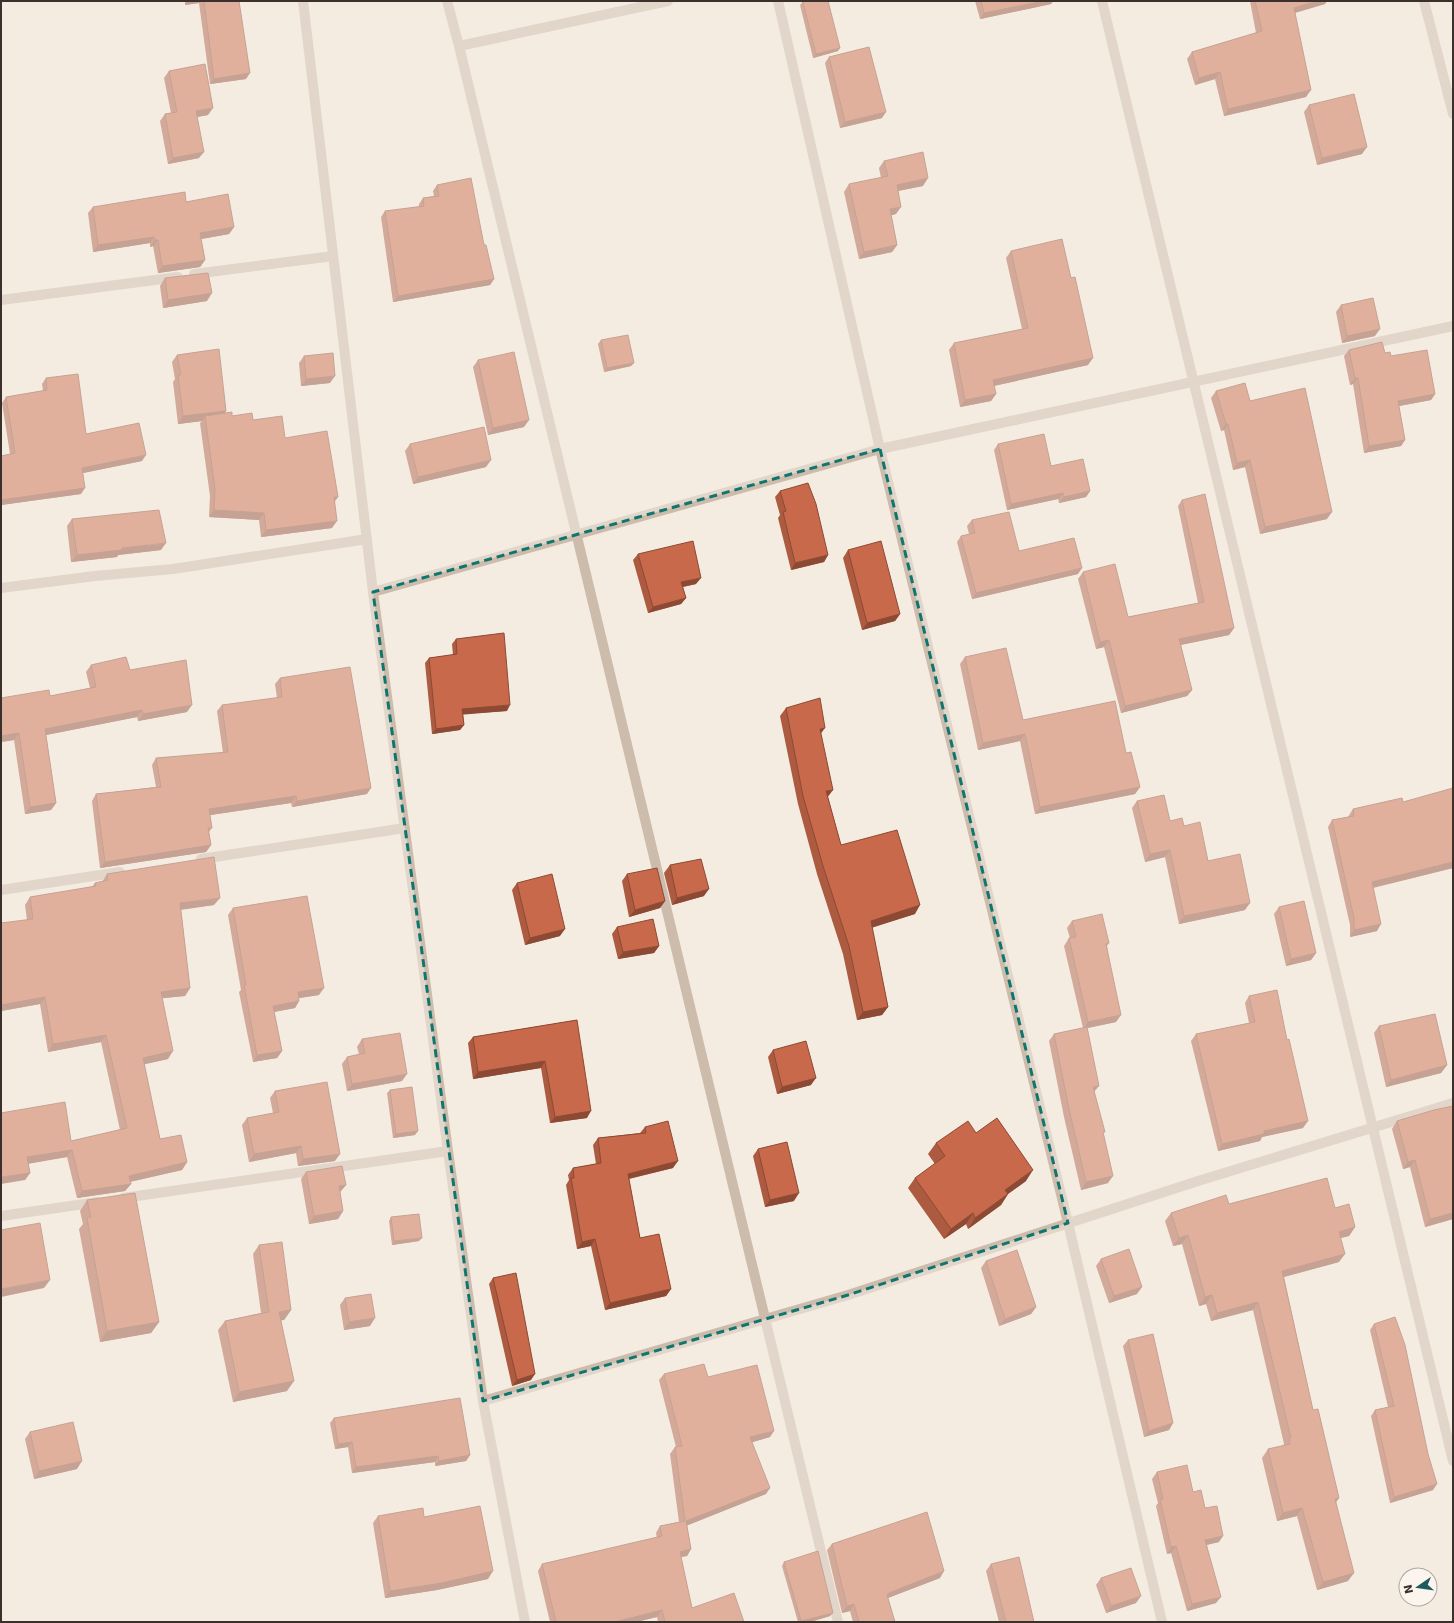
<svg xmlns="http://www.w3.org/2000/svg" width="1454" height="1623" font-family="'DejaVu Sans',sans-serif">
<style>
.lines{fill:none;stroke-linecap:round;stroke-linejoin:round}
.minor{stroke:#cdbbac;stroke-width:10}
.wall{fill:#ac5a40}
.shaded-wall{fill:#8c4a34}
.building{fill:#c8694b;stroke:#8c4a34}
.marked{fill:none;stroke:#0f766e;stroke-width:3;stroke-dasharray:8 5;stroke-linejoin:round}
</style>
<rect width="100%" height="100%" fill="#f4ebe1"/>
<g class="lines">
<path class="minor" d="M303,1L373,592L448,1151L483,1401L525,1622
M447,1L459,46L838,1622
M778,1L880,449L1068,1223L1162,1622
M1102,1L1453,1461
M1424,1L1453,114
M459,46L668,1
M194,274L333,256
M1,300L178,277
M1,588L95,576L173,569L367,539
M373,592L880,449L1453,326
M201,859L405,828
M1,890L120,872
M123,1198L448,1151
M1,1216L98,1202
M483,1401L848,1295L1198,1181L1453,1103"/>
</g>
<path class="wall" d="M185,1H239L246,79L210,84L199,3L185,5Z
M801,1H828L838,51L813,58L800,5L802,3Z
M975,1H1053L1051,4L980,19Z
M1250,1H1327L1325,4L1295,13L1306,97L1224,116L1215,79L1195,85L1187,59L1192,52L1256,33Z
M829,57L882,118L840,128L825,63Z
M169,71L208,115L197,117L199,158L168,164L160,121L165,114L171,113L164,78Z
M1309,105L1362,154L1317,165L1304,112Z
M884,161L923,186L898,191L896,214L891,215L897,245L892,252L859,259L844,192L849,184L881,178L879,168Z
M437,185L484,245L494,279L490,285L393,302L381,217L385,211L419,207V204L423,198L434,196L433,191Z
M186,202L234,227L229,234L201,239L205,260L200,267L158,273L153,246L150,247V243L93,252L88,213L93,207Z
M1011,251L1088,365L994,386L996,394L991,401L960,407L949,350L954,343L1022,329L1006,258Z
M165,278L207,301L163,308L160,286Z
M1341,305L1375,336L1342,343L1336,312Z
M601,340L631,366L604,372L598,344Z
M1349,350L1385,353L1391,356L1435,394L1431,400L1399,406L1405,440L1401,446L1364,453L1353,384L1350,385L1344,356Z
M177,355L226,411L225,413L232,416L253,420L285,438L335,502L332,528L261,537L259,520L209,517L210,496L200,423L202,421L178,424L173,382L175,379L172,362Z
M304,356L330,383L301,386L299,363Z
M478,360L524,427L488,435L473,367Z
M46,378L86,434L142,461L83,473L81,494L1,505V456L10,454L2,403L6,397L43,391L42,384Z
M1216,391L1250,401L1327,519L1260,534L1245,467L1233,470L1224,430L1221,431L1211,398Z
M410,444L486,467L413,484L405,451Z
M998,444L1051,466L1090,491L1086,497L1059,503L1058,499L1007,510L994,450Z
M780,491L828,555L824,562L791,570L778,518L780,515L775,497Z
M1182,500L1234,628L1229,635L1181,645L1192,690L1187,696L1121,713L1104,647L1096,649L1078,579L1083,572L1128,617L1198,603L1178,506Z
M72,519L161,550L118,555L117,557L71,562L67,526Z
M972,520L1019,551L1078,574L972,599L957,542L961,536L969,534L967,526Z
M848,550L900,614L895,621L862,630L843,558Z
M638,554L696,584L683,587L686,598L681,604L648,613L633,560Z
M456,639L507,711L463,714L464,725L460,730L432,734L425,663L429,658L453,655L452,644Z
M965,657L1023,720L1126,753L1140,787L1135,794L1035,814L1020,741L978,750L960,664Z
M91,665L130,670L187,712L138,721L137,717L46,735L56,803L51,810L25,814L14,740L1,742V698L50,696L90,688L86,672Z
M280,678L367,794L292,807L291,803L210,815L212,828L209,832L211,845L206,852L100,868L92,801L96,794L156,787L152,765L156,758L223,753L217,711L222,705L277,698L275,684Z
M786,708L821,734L828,797L841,845L915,914L872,927L888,1007L882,1015L857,1020L843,954L817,874L798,804L780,716Z
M1137,801L1170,821L1184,826L1208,861L1245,910L1179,924L1165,857L1145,862L1132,808Z
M1403,802L1453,868L1373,888L1377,931L1350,937V925L1328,827L1332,820L1348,817L1353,809Z
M670,865L704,896L672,905L664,873Z
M107,874L214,905L181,910L190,988L185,996L162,998L168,1059L144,1064L160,1139L187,1162L182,1170L130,1182L131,1184L125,1191L77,1198L67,1157L28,1163L30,1173L25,1180L1,1113L71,1141L120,1130L101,1042L48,1052L40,1004L1,1011V923L27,920L25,905L30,897L92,887L95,883L102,882Z
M627,874L665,901L660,908L629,917L622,881Z
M517,883L560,936L525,945L512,890Z
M1279,907L1316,953L1311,960L1286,966L1274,914Z
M233,908L319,995L299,998V1001L295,1008L274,1012L282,1051L277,1058L253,1062L239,992L241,990L228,915Z
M1072,921L1109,943L1107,946L1116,1022L1087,1028L1094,1092L1103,1134L1108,1183L1081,1190L1064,1117L1049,1041L1054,1034L1083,1028L1064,946L1069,938H1070L1067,928Z
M617,927L659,946L654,953L618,959L612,934Z
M1249,996L1303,1128L1262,1137L1260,1141L1218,1151L1191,1041L1196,1034L1249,1023L1245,1003Z
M577,1020L587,1118L550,1123L541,1068L473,1079L468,1043L473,1037Z
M1379,1026L1447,1065L1441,1073L1386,1087L1374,1033Z
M362,1039L402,1081L347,1091L342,1064L347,1057L359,1054L357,1047Z
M773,1050L811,1085L777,1094L768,1057Z
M390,1090L415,1135L393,1138L387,1093Z
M275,1091L335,1161L298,1166L296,1153L249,1162L242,1125L247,1118L273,1113L270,1098Z
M1453,1106V1219L1425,1227L1410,1167L1403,1169L1392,1129L1397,1121Z
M645,1127L673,1168L629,1179L640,1238L671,1289L666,1296L605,1310L591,1246L577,1249L566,1185L569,1180L568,1175L573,1168L596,1164L593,1145L598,1138L640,1133Z
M976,1133L1026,1181L1008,1194L1001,1205L968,1229L966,1224L944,1239L908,1188L915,1178L935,1164L928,1154L936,1143Z
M758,1149L794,1201L765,1207L753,1156Z
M306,1172L346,1185L340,1192L343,1211L338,1219L309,1224L301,1179Z
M87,1200L159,1322L151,1333L100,1342L79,1229L83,1224L80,1211Z
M1229,1204L1335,1208L1355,1227L1349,1236L1340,1238L1339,1262L1284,1277L1313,1410L1336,1503L1348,1581L1317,1590L1297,1516L1277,1521L1262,1458L1268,1449L1283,1446L1284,1444L1253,1310L1211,1321L1206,1304L1199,1306L1182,1244L1173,1246L1165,1221L1171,1213Z
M391,1217L419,1241L392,1245L389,1221Z
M259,1245L291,1310L284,1320H281L287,1391L233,1402L218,1330L225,1321L261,1313L253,1254Z
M1101,1259L1137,1294L1109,1303L1096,1266Z
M986,1261L1036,1307L1031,1314L999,1326L981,1268Z
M493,1278L531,1380L512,1386L489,1284Z
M345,1298L370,1326L344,1330L340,1305Z
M1374,1324L1433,1490L1390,1503L1371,1416L1375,1410L1388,1407L1370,1330Z
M1128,1340L1173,1423L1169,1430L1144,1437L1123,1346Z
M664,1374L708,1377L770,1437L752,1442L766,1494L687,1525L691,1549L687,1556L681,1557L692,1608L744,1622H658L657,1617L636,1622H550L538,1571L542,1564L657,1538L656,1533L660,1526L679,1522L670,1454L675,1447H676L659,1380Z
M334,1418L470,1455L466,1461L435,1466V1462L352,1473L348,1447L335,1449L330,1423Z
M30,1432L77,1469L34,1479L25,1439Z
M1157,1472L1193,1492L1205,1508L1219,1542L1207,1545L1216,1603L1187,1611L1171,1553L1167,1554L1156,1506L1158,1503L1152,1479Z
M378,1516L424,1517L488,1579L437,1590L385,1598L373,1523Z
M832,1544L940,1578L888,1598L895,1622H853L850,1611L842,1613L827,1550Z
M784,1562L830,1616L810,1622H798L782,1566Z
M991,1564L1034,1622H999L986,1571Z
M1101,1578L1136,1603L1106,1613L1096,1585Z"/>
<path class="shaded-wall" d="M188,1H201L199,3L185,5Z
M1044,1H1053L1051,4L980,19L984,13Z
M1318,1H1327L1325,4L1290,14L1294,8Z
M840,48L838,51L813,58L816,54Z
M1220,72L1215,79L1195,85L1199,78Z
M250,73L246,79L210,84L214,79Z
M1311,90L1306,97L1224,116L1228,109Z
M213,108L208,115L192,118L196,111Z
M886,112L882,118L840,128L845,122Z
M1367,147L1362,154L1317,165L1322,158Z
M204,152L199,158L168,164L173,158Z
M928,178L923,186L892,192L897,185Z
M901,207L896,214L885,217L890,209Z
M234,227L229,234L196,240L200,233Z
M154,237L150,243L93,252L98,245Z
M155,240H158L153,246L150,247Z
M897,245L892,252L859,259L864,252Z
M205,260L200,267L158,273L162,266Z
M494,279L490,285L393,302L398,296Z
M212,293L207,301L163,308L168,300Z
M1380,329L1375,336L1342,343L1347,336Z
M1093,358L1088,365L988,387L993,380Z
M634,363L631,366L604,372L607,368Z
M335,376L330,383L301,386L306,379Z
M1355,378H1358L1353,384L1350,385Z
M996,394L991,401L960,407L965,400Z
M1435,394L1431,400L1394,407L1398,401Z
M226,411L221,419L205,416L202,421L178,424L183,416Z
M529,420L524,427L488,435L493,428Z
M1226,424H1228L1224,430L1221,431Z
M1405,440L1401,446L1364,453L1369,446Z
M146,455L142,461L78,474L82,468Z
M491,460L486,467L413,484L418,477Z
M1250,460L1245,467L1233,470L1237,463Z
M85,488L81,494L1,505V500Z
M1090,491L1086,497L1059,503L1064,497Z
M1063,493L1058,499L1007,510L1011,504Z
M334,497H338L333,504Z
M214,510L264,513L259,520L209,517Z
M1332,512L1327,519L1260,534L1265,527Z
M337,521L332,528L261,537L266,530Z
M166,543L161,550L118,555L117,557L71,562L77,555Z
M828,555L824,562L791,570L795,563Z
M1082,568L1078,574L972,599L976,593Z
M701,578L696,584L677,588L681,582Z
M686,598L681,604L648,613L653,607Z
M900,614L895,621L862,630L867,623Z
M1234,628L1229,635L1175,646L1179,639Z
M1109,640L1104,647L1096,649L1100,642Z
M1192,690L1187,696L1121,713L1125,706Z
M192,705L187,712L138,721L143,714Z
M510,705L507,711L458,715L462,709Z
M142,710L137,717L41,736L45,729Z
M464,725L460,730L432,734L436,729Z
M825,728L819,736L820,729Z
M19,733L14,740L1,742V736Z
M1025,734L1020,741L978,750L983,743Z
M1140,787L1135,794L1035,814L1040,807Z
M371,788L367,794L292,807L297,801Z
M833,790L827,798L826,791Z
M296,796L291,803L204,816L209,809Z
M56,803L51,810L25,814L30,807Z
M211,845L206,852L100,868L105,862Z
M1170,850L1165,857L1145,862L1150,854Z
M1453,862V868L1367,889L1372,882Z
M709,889L704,896L672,905L677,898Z
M220,898L214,905L175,910L180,903Z
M665,901L660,908L629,917L635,910Z
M1250,903L1245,910L1179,924L1184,916Z
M920,905L915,914L865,930L871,921Z
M1381,924L1377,931L1350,937L1354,930Z
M565,929L560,936L525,945L530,938Z
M659,946L654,953L618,959L623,952Z
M1316,953L1311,960L1286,966L1291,959Z
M190,988L185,996L155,999L161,992Z
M324,988L319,995L293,999L298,992Z
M45,997L40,1004L1,1011V1005Z
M299,1001L295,1008L268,1013L273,1006Z
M888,1007L882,1015L857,1020L863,1012Z
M1121,1015L1116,1022L1083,1029L1088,1022Z
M106,1035L101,1042L48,1052L53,1044Z
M173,1051L168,1059L137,1066L143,1058Z
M282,1051L277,1058L253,1062L257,1055Z
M545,1061L541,1068L473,1079L478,1072Z
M1447,1065L1441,1073L1386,1087L1391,1080Z
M407,1074L402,1081L347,1091L352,1084Z
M816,1078L811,1085L777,1094L782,1087Z
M1099,1086L1093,1093V1087Z
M591,1111L587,1118L550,1123L555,1117Z
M1308,1121L1303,1128L1262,1137L1260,1141L1218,1151L1222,1144L1264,1131Z
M418,1131L415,1135L393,1138L396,1134Z
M301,1146L296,1153L249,1162L254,1154Z
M72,1150L67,1157L22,1165L27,1157Z
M340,1154L335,1161L298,1166L303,1159Z
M1415,1160L1410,1167L1403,1169L1408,1162Z
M678,1161L673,1168L623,1180L628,1174Z
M187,1162L182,1170L124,1183L129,1176Z
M1033,1170L1026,1181L998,1201L1005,1190Z
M30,1173L25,1180L1,1184V1177Z
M1113,1176L1108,1183L1081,1190L1086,1182Z
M131,1184L125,1191L77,1198L82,1191Z
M346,1185L340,1192L334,1193L339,1186Z
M799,1193L794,1201L765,1207L770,1200Z
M1008,1194L1001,1205L968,1229L975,1218Z
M343,1211L338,1219L309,1224L314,1216Z
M973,1213L966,1224L944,1239L951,1229Z
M1453,1213V1219L1425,1227L1430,1219Z
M1355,1227L1349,1236L1333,1240L1339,1232Z
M1188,1235L1182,1244L1173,1246L1179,1238Z
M422,1238L419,1241L392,1245L394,1241Z
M595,1239L591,1246L577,1249L582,1242Z
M1345,1254L1339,1262L1276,1279L1282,1271Z
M50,1280L44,1288L1,1297V1289Z
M1142,1287L1137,1294L1109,1303L1114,1296Z
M671,1289L666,1296L605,1310L610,1303Z
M1212,1295L1206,1304L1199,1306L1205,1297Z
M1258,1302L1253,1310L1211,1321L1217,1313Z
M1036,1307L1031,1314L999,1326L1005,1319Z
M291,1310L284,1320L273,1322L279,1312Z
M375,1318L370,1326L344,1330L349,1322Z
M159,1322L151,1333L100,1342L107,1331Z
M535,1374L531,1380L512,1386L517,1380Z
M294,1381L287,1391L233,1402L239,1392Z
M1173,1423L1169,1430L1144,1437L1149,1431Z
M774,1431L770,1437L746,1444L750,1437Z
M352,1442L348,1447L335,1449L338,1444Z
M470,1455L466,1461L435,1466L439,1461Z
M438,1456L435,1462L352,1473L356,1467Z
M82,1461L77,1469L34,1479L39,1471Z
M1437,1484L1433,1490L1390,1503L1394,1497Z
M770,1488L766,1494L681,1528L686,1521Z
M1339,1498L1333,1507L1335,1499Z
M1302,1508L1297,1516L1277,1521L1283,1513Z
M1223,1536L1219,1542L1200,1546L1205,1540Z
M1176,1546L1171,1553L1167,1554L1171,1547Z
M691,1549L687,1556L675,1558L680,1552Z
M493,1571L488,1579L437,1590L385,1598L390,1591Z
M944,1571L940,1578L885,1599L887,1595L889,1593Z
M1354,1573L1348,1581L1317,1590L1323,1582Z
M1141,1596L1136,1603L1106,1613L1111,1606Z
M1221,1597L1216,1603L1187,1611L1192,1604Z
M854,1604L850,1611L842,1613L847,1606Z
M662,1610L657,1617L636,1622H615Z
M833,1613L830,1616L810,1622H801Z"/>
<path class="building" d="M204,1H239L250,73L214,79Z
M804,1H828L840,48L816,54L803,2Z
M981,1H1044L984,13Z
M1255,1H1318L1294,8L1311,90L1228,109L1220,72L1199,78L1192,52L1262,31Z
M869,47L886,112L845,122L829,57Z
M205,64L213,108L196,111L204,152L173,158L165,114L177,112L169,71Z
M1354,94L1367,147L1322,158L1309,105Z
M923,152L928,178L897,185L901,207L890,209L897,245L864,252L849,184L888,176L884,161Z
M471,178L484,245H486L494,279L398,296L385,211L424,206L423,198L439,196L437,185Z
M185,192L186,202L228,194L234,227L200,233L205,260L162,266L158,240H155L154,237L98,245L93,207Z
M1062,239L1071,278L1075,277L1093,358L993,380L996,394L965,400L954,343L1028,328L1011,251Z
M208,273L212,293L168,300L165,278Z
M1373,298L1380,329L1347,336L1341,305Z
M628,335L634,363L607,368L601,340Z
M1382,342L1385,353L1390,352L1391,356L1427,350L1435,394L1398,401L1405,440L1369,446L1358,378H1355L1349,350Z
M219,349L226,411L183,416L178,375H181L177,355Z
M514,352L529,420L493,428L478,360Z
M333,353L335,376L306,379L304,356Z
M78,374L86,434L139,423L146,455L82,468L85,488L1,500V456L15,453L6,397L47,390L46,378Z
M1245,383L1250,401L1305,388L1332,512L1265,527L1250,460L1237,463L1228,424H1226L1216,391Z
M232,412V416L252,413L253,420L282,416L285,438L327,431L338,497H334L337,521L266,530L264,513L214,510L215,489L205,416Z
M484,427L491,460L418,477L410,444Z
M1044,434L1051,466L1083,459L1090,491L1064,497L1063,493L1011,504L998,444Z
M808,483L816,504L828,555L795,563L783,512L786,511L780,491Z
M1205,494L1234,628L1179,639L1192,690L1125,706L1109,640L1100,642L1083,572L1115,564L1128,617L1204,602L1182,500Z
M159,510L166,543L122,548V550L77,555L72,519Z
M1009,512L1019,551L1074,538L1082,568L976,593L961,536L975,533L972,520Z
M693,541L701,578L681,582L686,598L653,607L638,554Z
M881,541L900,614L867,623L848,550Z
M504,633L510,705L462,709L464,725L436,729L429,658L457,654L456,639Z
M1006,648L1023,720L1115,701L1126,753L1131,752L1140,787L1040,807L1025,734L983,743L965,657Z
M126,657L130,670L186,660L192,705L143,714L142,710L45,729L56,803L30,807L19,733L1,736V706H2L1,698L49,690L50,696L96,687L91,665Z
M350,667L371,788L297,801L296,796L209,809L212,828H208L211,845L105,862L96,794L161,787L156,758L228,752L222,705L282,697L280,678Z
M820,698L825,728L820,729L833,790L826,791L841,845L897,830L920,905L871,921L888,1007L863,1012L849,946L823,866L803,796L786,708Z
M1453,788V862L1372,882L1381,924L1354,930V918L1332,820L1354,816L1353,809L1402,798L1403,802Z
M1164,795L1170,821L1182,818L1184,826L1200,822L1208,861L1240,854L1250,903L1184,916L1170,850L1150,854L1137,801Z
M214,857L220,898L180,903L190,988L161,992L173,1051L143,1058L160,1139L181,1135L187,1162L129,1176L131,1184L82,1191L72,1150L27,1157L30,1173L1,1177V1113L65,1102L71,1141L127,1128L106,1035L53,1044L45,997L1,1005V923L33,919L30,897L96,886L95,883L108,880L107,874Z
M701,859L709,889L677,898L670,865Z
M657,868L665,901L635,910L627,874Z
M552,874L565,929L530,938L517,883Z
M307,896L324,988L298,992L299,1001L273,1006L282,1051L257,1055L244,985H246L233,908Z
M1304,901L1316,953L1291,959L1279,907Z
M1102,914L1109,943L1106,944L1121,1015L1088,1022L1069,938L1076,937L1072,921Z
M653,919L659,946L623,952L617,927Z
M1277,990L1287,1040L1289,1039L1308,1121L1264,1131V1134L1222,1144L1196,1034L1255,1022L1249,996Z
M1435,1014L1447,1065L1391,1080L1379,1026Z
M577,1020L591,1111L555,1117L545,1061L478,1072L473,1037Z
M1087,1027L1099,1086L1093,1087L1105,1132H1103L1113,1176L1086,1182L1069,1109L1054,1034Z
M400,1033L407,1074L352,1084L347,1057L365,1053L362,1039Z
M806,1041L816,1078L782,1087L773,1050Z
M327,1082L340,1154L303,1159L301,1146L254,1154L247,1118L279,1112L275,1091Z
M412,1087L418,1131L396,1134L390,1090Z
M1453,1106V1213L1430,1219L1415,1160L1408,1162L1397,1121L1434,1110Z
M997,1118L1033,1170L1005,1190L1008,1194L975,1218L973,1213L951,1229L915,1178L945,1156L936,1143L968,1121L976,1133Z
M668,1121L678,1161L628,1174L640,1238L659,1234L671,1289L610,1303L595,1239L582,1242L571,1178H574L573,1168L601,1163L598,1138L646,1133L645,1127Z
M787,1142L799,1193L770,1200L758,1149Z
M342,1166L346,1185L339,1186L343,1211L314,1216L306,1172Z
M1327,1178L1335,1208L1349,1204L1355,1227L1339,1232L1345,1254L1282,1271L1313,1410L1318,1409L1339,1498L1335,1499L1354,1573L1323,1582L1302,1508L1283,1513L1268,1449L1290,1444L1289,1438H1291L1258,1302L1217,1313L1212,1295L1205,1297L1188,1235L1179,1238L1171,1213L1226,1195L1229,1204Z
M135,1193L159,1322L107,1331L87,1218L91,1217L87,1200Z
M419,1214L422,1238L394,1241L391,1217Z
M40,1223L50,1280L1,1289V1230Z
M282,1242L291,1310L279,1312L294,1381L239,1392L225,1321L269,1312L259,1245Z
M1129,1249L1142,1287L1114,1296L1101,1259Z
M1017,1250L1036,1307L1005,1319L986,1261Z
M516,1273L535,1374L517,1380L493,1278Z
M371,1294L375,1318L349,1322L345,1298Z
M1395,1317L1405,1345L1428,1454L1437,1484L1394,1497L1375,1410L1394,1406L1374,1324Z
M1153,1334L1173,1423L1149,1431L1128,1340Z
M704,1364L708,1377L757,1365L774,1431L750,1437L770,1488L686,1521L691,1549L680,1552L692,1608L734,1593L744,1622H665L662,1610L615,1622H556L542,1564L662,1536L660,1526L685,1521L675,1447L682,1446L664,1374Z
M460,1398L470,1455L439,1461L438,1456L356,1467L352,1442L338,1444L334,1418Z
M73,1422L82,1461L39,1471L30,1432Z
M1187,1465L1193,1492L1201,1490L1205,1508L1217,1506L1223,1536L1205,1540L1221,1597L1192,1604L1176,1546L1171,1547L1160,1499H1163L1157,1472Z
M480,1506L493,1571L442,1583L390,1591L378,1516L423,1508L424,1517Z
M927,1512L944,1571L889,1593L887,1595L895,1622H859L854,1604L847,1606L832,1544Z
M818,1551L833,1613L801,1621L784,1562Z
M1019,1557L1034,1622H1006L991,1564Z
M1131,1568L1141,1596L1111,1606L1101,1578Z"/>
<path d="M0 0H1454V1623H0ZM880,449L1068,1223L848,1295L483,1401L373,592Z" fill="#f4ebe1" fill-opacity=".55" fill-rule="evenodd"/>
<path class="marked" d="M880,449L1068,1223L848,1295L483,1401L373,592Z"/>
<rect width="1454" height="1623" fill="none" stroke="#3b302b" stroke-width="4"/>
<g transform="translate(1418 1587) rotate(257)"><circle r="19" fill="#fbf5ee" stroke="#aea6a0"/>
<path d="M0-3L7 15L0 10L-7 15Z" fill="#1f5a5e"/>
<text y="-6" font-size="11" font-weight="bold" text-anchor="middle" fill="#3b302b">N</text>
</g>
</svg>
